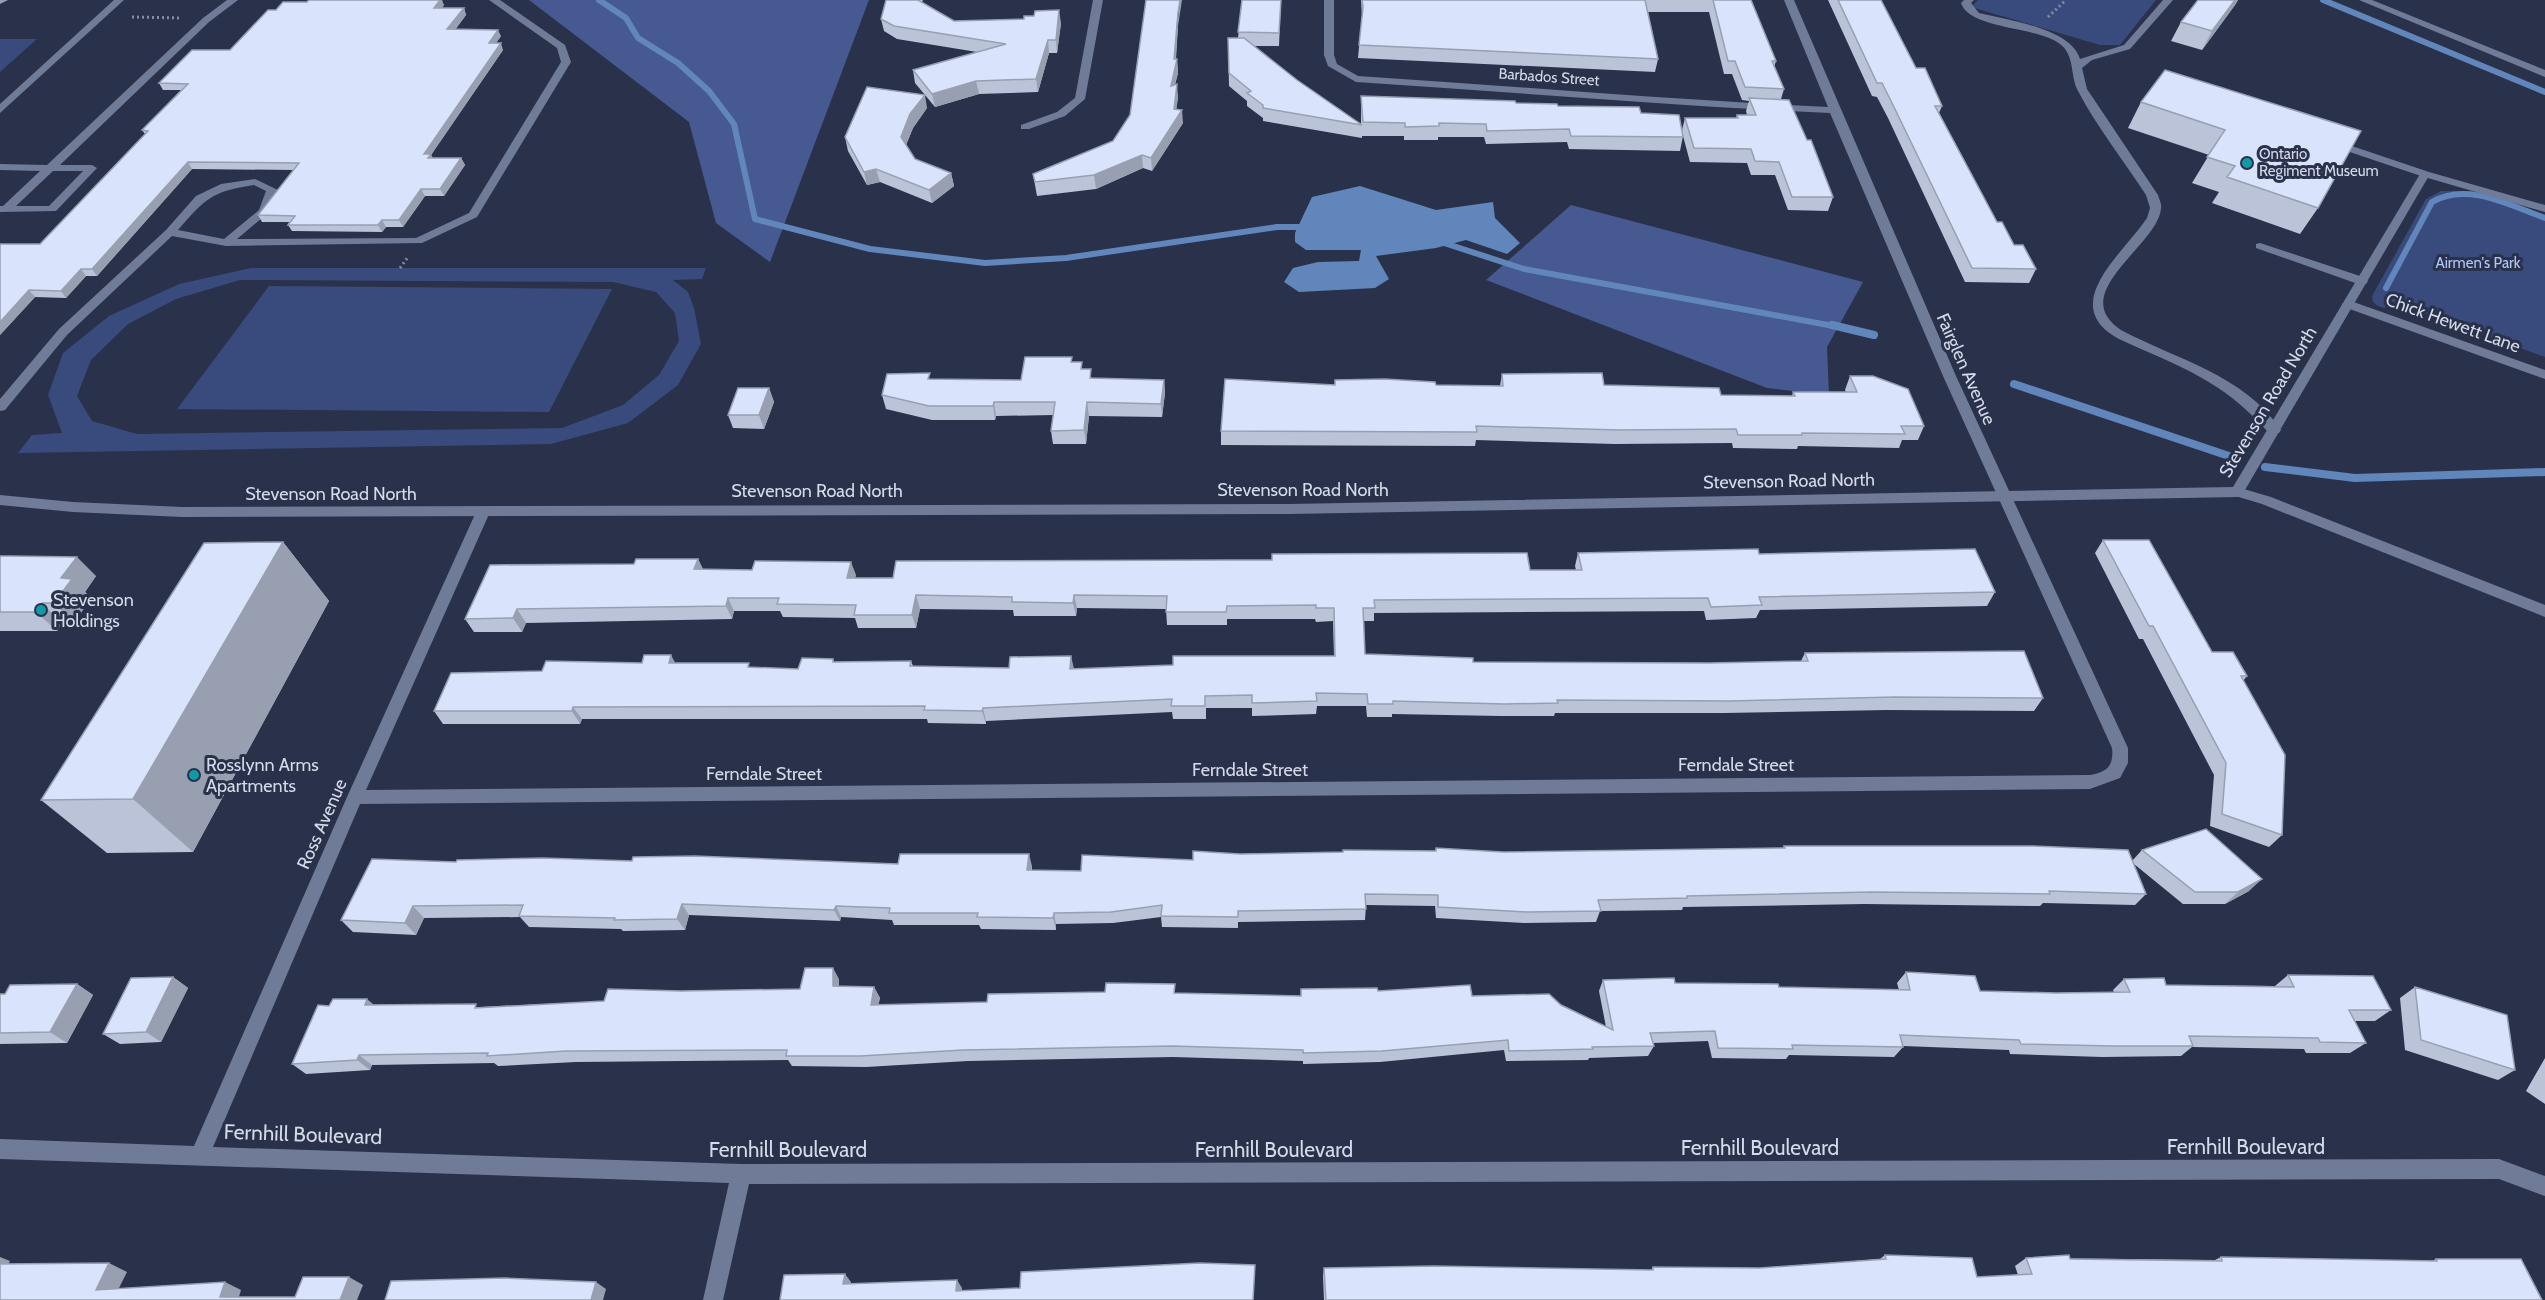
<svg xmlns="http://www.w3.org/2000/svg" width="2545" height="1300" font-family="Cabin,sans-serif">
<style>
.green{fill:#394a7d;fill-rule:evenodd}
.forest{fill:#465990}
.water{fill:#6186bb}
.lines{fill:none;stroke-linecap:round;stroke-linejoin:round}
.stream-far1{stroke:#6186bb;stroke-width:6}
.stream{stroke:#6186bb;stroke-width:8}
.path{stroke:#858c9f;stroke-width:3;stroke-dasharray:2 3;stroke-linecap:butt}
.service{fill:#707b97;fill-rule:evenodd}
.minor{fill:#707b97;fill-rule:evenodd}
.tertiary{fill:#707b97;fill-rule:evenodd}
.secondary{fill:#707b97;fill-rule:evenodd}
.wall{fill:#bbc3d9}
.shaded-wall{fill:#989fb0}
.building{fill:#d9e3fc;stroke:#989fb0;stroke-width:1.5}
.culture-dot{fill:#0f9aa8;stroke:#29324a;stroke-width:2}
.labels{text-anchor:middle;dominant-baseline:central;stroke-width:6;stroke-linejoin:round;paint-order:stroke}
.far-street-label{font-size:15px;fill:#d4dae9;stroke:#29324a}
.far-poi-label{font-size:15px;fill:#d4dae9;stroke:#29324a;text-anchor:start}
.far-park-label{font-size:15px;fill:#b3c6f8;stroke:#29324a}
.street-label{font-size:18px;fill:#d4dae9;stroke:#29324a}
.poi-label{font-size:18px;fill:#d4dae9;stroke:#29324a;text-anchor:start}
.near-street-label{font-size:21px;fill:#d4dae9;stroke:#29324a}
</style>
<rect width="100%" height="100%" fill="#29324a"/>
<path class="green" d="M1978,0H2156L2120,45H2100L1971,7Z
M0,39H37L0,72Z
M2441,191H2465L2545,215V357L2390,301L2385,308C2377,306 2372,304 2372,296L2426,199Z
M251,268H706L702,279L673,280L688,292L694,308L701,344L678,385L628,423L551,444L18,453L32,435L62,433L48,395L63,353L109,316L179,284ZM240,280L613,282L656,292L675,313L679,341L659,375L623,405L562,428L137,434L92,421L77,396L91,360L128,324L176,299Z
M269,286L612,289L549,412L177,409Z"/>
<path class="forest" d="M529,0H869L770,262L716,223L689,122Z
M1571,205L1863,282L1827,347L1829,395L1767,388L1486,280Z"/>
<path class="water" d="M1360,186L1436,210L1493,202L1495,218L1520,243L1507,254L1466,240L1436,248L1376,256L1389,279L1375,288L1299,292L1284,282L1293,268L1318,262L1359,261L1361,250H1306L1295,242V233L1312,197Z"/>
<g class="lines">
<path class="stream-far1" d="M599,0L626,18L638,38L678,63L709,91L734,124L755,219L870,249L985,263L1066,258L1277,227H1310
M2323,0L2545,92
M1441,242L1524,269L1839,327
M2386,288L2432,202C2467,181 2511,206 2545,218"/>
<path class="stream" d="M1832,325L1874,335
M2014,384L2229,456
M2265,467L2355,478L2545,472"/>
<path class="path" d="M132,17L181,18
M2048,17L2066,0
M400,268L408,257"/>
<path class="service" d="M227,0H238L209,22L60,165H92L97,168L56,211L0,212V206H3L40,171L0,170V164L47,165L203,18ZM53,171H83L49,206H16Z
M489,0H500L565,45L571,62L477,217L422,243L226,246L172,236L67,335L5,410L0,411V399L59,329L166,230L196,196L221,184L255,179L278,190L268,213L237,239L416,238L469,213L561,62L557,48ZM254,185L266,191L259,210L224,239L178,230C205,199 212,191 254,185Z
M1964,0H1974L1971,3L1979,13C2007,20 2071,28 2080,59L2124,45L2163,0H2173L2130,49L2092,60L2082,68L2087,89L2158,195C2159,199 2162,204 2161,208C2159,245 2065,293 2121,330C2177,360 2243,374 2281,430L2279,433H2269C2221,379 2182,368 2119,339C2056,305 2124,253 2147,218L2150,208L2146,195C2124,161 2097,127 2078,91C2070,76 2075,55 2060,44C2038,26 1970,30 1961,3Z
M2359,0H2372L2545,70V77Z
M2329,141H2337L2429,172L2545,205V212L2421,176L2329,145Z
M2260,243L2366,278L2368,281L2366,284H2358L2256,248V244Z
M2348,300L2545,370V379L2344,307L2342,304Z
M2237,487L2271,497L2545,605V617L2262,504L2232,495L2230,492Z"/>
<path class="minor" d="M1093,0H1103L1085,99L1065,116L1029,129H1021V125L1057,112L1075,98Z
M1324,0H1334V55L1337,64L1358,76C1515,86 1671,100 1828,107L1784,0H1794L1956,376L2128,748V763L2120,778L2090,789L360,804L213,1147L741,1164L2499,1159L2545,1176V1196L2499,1179L749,1184L723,1300H703L729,1183L0,1159V1139L194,1146L347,797L476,512L483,507L490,512L366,790L2090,775C2107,772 2114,766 2112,748L1943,376L1830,113C1672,106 1514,92 1356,82L1328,66L1324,55Z"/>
<path class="tertiary" d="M2425,171L2430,174L2242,495L2237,497L1289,514L182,517L73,512L0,505V495L73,502L182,507L1289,504L2233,487L2420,174Z"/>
<path class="secondary" d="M114,0H124L0,113V104Z"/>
</g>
<path class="wall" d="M886,0H923L922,2L954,21L1061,23L1057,53H1049L1038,92L979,94L935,107L915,83L913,70L977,52L897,39L884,31L881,19Z
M1242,0H1281L1279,46H1254L1297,80L1361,124V96L1516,103L1641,113L1682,130L1685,118H1736L1737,115H1747L1746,111L1749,101L1742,100L1732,74H1724L1709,12H1648L1658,59L1655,72L1358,58L1362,16L1361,0H1751L1776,61L1774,67L1784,89L1781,99L1833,197L1828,211L1788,210L1775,175H1751L1747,163L1690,162L1683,136L1680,151L1569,149L1567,142L1486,144L1484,137H1438V140H1404V136H1362V138L1263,121V118L1247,106V101L1229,86L1228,38H1238Z
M1828,0H1881L1916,68L1942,106L1939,113L1997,222L2014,245L2036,269L2029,283L1965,282L1888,118L1877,97L1872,96Z
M2198,0H2238L2235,5L2202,50L2171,41L2181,22Z
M444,5L442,8H464L466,15L455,30L501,36L496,43L503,50L431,155L433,158H461L465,165L444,196H425L403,227H386L382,232L292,231L288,225L289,222H262L258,215L294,170L192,169L97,276H86L66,298L35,297L0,335V244H40L145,134L142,130L181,90H163L159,83L230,50Z
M1178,26L1176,59H1177L1178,73L1175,85L1178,97L1176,109L1183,123L1152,171L1143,168L1096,189L1037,196L1033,174L1113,141L1130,115Z
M2165,70L2318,208L2300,234L2212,203L2219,192L2192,183L2209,155L2128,128L2141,102Z
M927,108L913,128L906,145L915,159L951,173L954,186L932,203L880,182L867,185L848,151L845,137Z
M1072,362L1083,369L1092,378L1164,380L1165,393L1162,417L1089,416L1086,444H1053L1051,431L1053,415L996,416L995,420H932L886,409L882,395L931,379L1021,380Z
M1502,374L1604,385L1721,395L1792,396L1793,392H1846L1845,390L1850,376L1924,426L1918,440H1902L1899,448L1798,446L1797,449L1733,448L1732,443L1615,444L1476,440L1475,446L1221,445V431L1436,385L1500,386Z
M769,388L774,402L764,429L733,428L728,415Z
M2103,540L2212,652L2247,676L2243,681L2282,835L2269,847L2210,826L2214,775L2143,639H2139L2095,553Z
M283,542L329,601L193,852L107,853L41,800Z
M1578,553L1759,554L1995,592L1987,606L1760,610L1756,618L1706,620L1704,611L1374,613V621H1364L1365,654L1473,662L1710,663L1801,661L1805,653L2043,698L2034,711L1887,710L1724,713H1555L1554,716H1501L1392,714V717H1367L1366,706H1317L1316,714L1252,716V708H1206V719H1173L1172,712L986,721V724L928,723L927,719H582L580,724H443L434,711L542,671L642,663H675L751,667L798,669L833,659L834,662L911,661L913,666L1074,669L1173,665L1334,656L1333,621L1316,622L1315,619H1227V625H1167L1166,609L1077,608L1076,616H1014L1013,610L920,609L916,628H858L855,618L783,617L780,611H734L732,619L526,623L522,632H474L465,619L634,564L698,559L703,569L856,575L855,578L1576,570L1575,566Z
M0,556L96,576L85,592L91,598L74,623H62L57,631H0Z
M1784,846L2132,861L2142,850L2249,891L2225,904H2183L2134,864L2146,894L2135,905L2043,903L2040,906L1864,904L1683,907L1682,910L1600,911L1596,922L1524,923L1436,918L1435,906L1366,905L1365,920L1238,922V928L1162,927L1161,917L1113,923L1056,924V930L981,929L979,925H894L892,920L841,917L840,921L689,915L685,930L623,931L621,929L529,927L520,917L424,918L416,935L353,932L341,920L456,862L632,861L898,864L1032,866V870L1081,871L1193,860L1240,854L1435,851L1436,848L1503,852L1783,848Z
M1906,972L1980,991L2056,993L2114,992L2113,990L2124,979L2166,985L2275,986L2288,975L2391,1010L2375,1021H2355L2366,1043L2350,1053H2306L2304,1049L2192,1047L2181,1056L2102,1057L2010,1054L2009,1050L1903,1046V1047L1894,1057L1789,1055L1786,1059L1712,1058L1708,1041L1653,1043L1654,1046L1648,1056L1589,1058L1588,1060L1506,1061L1504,1050L1380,1062L1303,1064V1061L1173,1057L968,1061L866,1067L792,1066L788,1060L576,1062L498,1066L494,1063L372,1065L370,1070L306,1074L292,1064L329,1006L374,1005L480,1007L604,1001L681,991L800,989L839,979V986L874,987L880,998L878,1005L987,1002L1176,993L1301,996L1378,991L1472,996L1561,1005L1606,1027L1599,991L1603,980L1779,987L1899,990L1897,983Z
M173,977L188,988L161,1042L120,1044L103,1034Z
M77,984L93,995L67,1043L0,1044V994H5Z
M2415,987L2515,1070L2498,1080L2405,1050L2400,998Z
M2545,1058V1104L2526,1091Z
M1885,1255L1977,1277L2018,1275L2015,1266L2026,1258L2215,1260L2221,1257L2432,1261L2436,1259L2542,1300H1324L1323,1276L1324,1268L1651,1270L1653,1267L1760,1268L1880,1259Z"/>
<path class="shaded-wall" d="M0,0H8L0,4Z
M440,0H442L444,5L437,15L434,8Z
M1180,0H1182L1178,26L1175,67L1177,59L1178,73L1171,99V86Z
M2235,0H2238L2235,5L2202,50L2212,31Z
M464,8L466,15L450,36L447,29Z
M1059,10L1061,23L1057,53L1056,40Z
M498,30L501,36L491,50L489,43Z
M1048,40L1049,53L1038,92L1036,79Z
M501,43L503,50L431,155L434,161L432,164L424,154Z
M976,81L979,94L935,107L932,94Z
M1177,84L1178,97L1175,121L1182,110L1183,123L1152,171L1151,158L1174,109Z
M925,95L927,108L913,128L904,150L901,137L910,114Z
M1142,155L1143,168L1096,189L1094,175Z
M461,158L465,165L444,196L440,189Z
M188,162L192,169L97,276L92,269Z
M876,169L880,182L867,185L864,172Z
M951,173L954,186L932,203L929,190Z
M421,189L425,196L403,227L399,220Z
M382,220L386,227L382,232L378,225Z
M81,269L86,276L66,298L61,291Z
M29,290L35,297L0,335V322Z
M1164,380L1165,393L1162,417L1161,404Z
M769,388L774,402L764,429L759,415Z
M994,402L996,416L995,420L993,406Z
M1087,402L1089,416L1086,444L1084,430Z
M283,542L329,601L193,852L133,799Z
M77,557L96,576L85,592L91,598L74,623L54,603L61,578Z
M698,559L704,572L694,569Z
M851,562L856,575L851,591L847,578Z
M916,595L920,609L916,628L912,615Z
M1074,595L1077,608L1076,616L1073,603Z
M728,598L734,611L732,619L726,606Z
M42,603L62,623L57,631L36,612Z
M517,609L526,623L522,632L513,618Z
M671,655L678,668L669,663Z
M1071,656L1074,669H1070Z
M573,707L582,719L580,724L572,711Z
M983,708L986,721V724L982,711Z
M1029,854L1032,866L1030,882L1027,870Z
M2262,879L2249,891L2225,904L2238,892Z
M682,904L689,915L685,930L677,919Z
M413,906L424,918L416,935L405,923Z
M836,906L841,917L840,921L834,910Z
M1054,913L1056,924V930L1053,918Z
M833,968L839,979V997L833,986Z
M173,977L188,988L161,1042L146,1032Z
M77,984L93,995L67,1043L50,1032Z
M874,987L880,998L876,1016L871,1005Z
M367,999L379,1009L365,1005Z
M359,1055L372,1065L370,1070L357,1060Z
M0,1257L10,1261L4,1272L0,1270Z
M109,1263L127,1272L114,1298L96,1290Z
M845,1274L851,1282L850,1292L843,1284Z
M349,1277L363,1285L357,1300H340Z
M957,1280L962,1288L961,1299L956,1291Z
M225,1282L241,1290L238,1300L220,1297Z
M596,1282L606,1289L603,1300H591Z"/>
<path class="building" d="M309,0H440L434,8H464L447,29L498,30L489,43H501L424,154H431L428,158H461L440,189H421L399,220H382L378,225H288L295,216L258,215L299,163L188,162L92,269H81L61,291L29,290L0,322V244H40L148,131L142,130L188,84L159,83L192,50H230L268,10H276L283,2H307Z
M886,0H918L954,21L1024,19V16H1034L1035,11L1059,10L1056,40H1048L1036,79L976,81L932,94L913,70L1006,44L894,26L881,19Z
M1146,0H1180L1178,13L1174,59H1177L1171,86L1177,84L1174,109L1182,110L1151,158L1142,155L1094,175L1035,182L1033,174L1113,141L1130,115Z
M1242,0H1281L1279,33L1238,32Z
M1362,0H1645L1658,59L1359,45L1363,7Z
M1713,0H1751L1776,61H1772L1784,89L1745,87L1735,61H1728Z
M1838,0H1881L1916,68H1925L1942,106H1935L1997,222H2002L2014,245H2023L2036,269L1972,268L1893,105L1882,83H1877Z
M2198,0H2235L2212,31L2181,22Z
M1228,38H1244L1297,80L1362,125L1263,108V105L1247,93L1251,91L1229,73Z
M2165,70L2361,131L2318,208L2227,177L2235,166L2207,157L2225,130L2141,102Z
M867,87L925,95L910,114L901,137L915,159L951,173L929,190L876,169L864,172L845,137Z
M1361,96L1515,101L1516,103L1557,104L1558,106L1639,107L1641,113L1679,115L1683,137L1571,136L1569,129L1487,131L1486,124L1439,123V126L1405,127V123L1363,122Z
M1749,98L1789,100L1807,140H1811L1833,197H1792L1779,162L1755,161L1751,149L1694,148L1685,118H1738L1737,115H1756Z
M1025,357H1072L1071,362H1082L1081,369H1091L1090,378L1164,380L1161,404L1087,402L1084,430L1051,431L1055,402H994L993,406H929L882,395L887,374L930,373L928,379L1021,380Z
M1602,373L1604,385L1719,388L1721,395L1795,396L1793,392H1857L1850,376H1873L1908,389L1924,426H1901L1905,434L1802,433V435H1738L1736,429L1619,430L1476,426L1477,432L1221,431L1225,379L1335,385V380L1384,379L1435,382L1436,385L1503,386L1502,374Z
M738,388H769L759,415H728Z
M2103,540H2149L2212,652H2233L2247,676H2241L2285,755L2282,835L2222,814L2226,763L2153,626H2149Z
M283,542L133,799L41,800L204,543Z
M1758,549L1759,554L1975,549L1995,592L1759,597L1762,605L1711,607L1708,598L1374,600L1375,608H1363L1365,654L1473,658V662L1710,663L1808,661L1805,653L2024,651L2043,698L1895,697L1729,701L1557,700L1558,703L1504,704L1393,701V704H1368L1367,694L1316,693L1317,701L1252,703V695L1205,696V706H1171L1172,699L983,708L982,711L924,710L925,706L573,707L572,711H434L451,673L542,671L546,661L642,663L644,655H671L669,663H749L748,667L798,669L802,658L833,659V662L911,661L910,666L1009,668L1010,657L1071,656L1070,669L1173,665V656H1335L1334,608H1316V605L1227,606L1226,612H1166L1167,596L1074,595L1073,603L1012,602V597L916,595L912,615H854L856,605L777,604L779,598H728L726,606L517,609L513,618L465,619L490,565L634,564L636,559H698L694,569L752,570L755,561L851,562L847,578H893L896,561L1228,560H1272V554L1527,553L1530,570H1582L1578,553Z
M0,556H11L77,557L61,578L72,579L54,603H42L36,612H0Z
M2206,829L2262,879L2238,892H2195L2142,850Z
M1784,846H2033L2128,850L2146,894L2049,891L2050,894L1871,892L1687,896V898L1598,900L1601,911L1528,912L1438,907V895L1365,894L1366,909L1238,911V917L1161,916L1162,905L1111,912L1054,913L1053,918L977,917L978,913H889L890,908L836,906L834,910L682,904L677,919L614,920L615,918L519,916L523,905L413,906L405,923L341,920L372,859L456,862L457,860L543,858L632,861L633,857L695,856L898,864L900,854H1029L1027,870L1081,871L1082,855L1193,860V851L1240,854L1343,852V850L1436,851V848L1503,852L1785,848Z
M805,968H833V986L874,987L871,1005L987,1002L988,994L1105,992L1106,983L1175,984L1174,993L1301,996V989L1377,988L1378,991L1470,985L1472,996L1549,994L1561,1005L1613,1030L1603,980L1674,978L1675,983L1778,984L1779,987L1910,990L1906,972L1975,976L1980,991L2056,993L2130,992L2124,979L2164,978L2166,985L2294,987L2288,975L2373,976L2391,1010H2349L2366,1043L2320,1042L2318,1038L2189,1036L2193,1046H2113L2021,1044L2019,1040L1900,1035L1903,1047L1792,1045L1793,1049L1718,1048L1715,1031L1650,1033L1654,1046L1592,1047L1593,1049L1509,1051L1508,1040L1382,1051L1303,1053V1050L1172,1046L963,1050L860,1056H786L787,1050L566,1051L487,1056L488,1053L359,1055L357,1060L292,1064L318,1005L329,1006L333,999H367L365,1005L476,1004L475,1008L604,1001L608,989L681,991L800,989Z
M173,977L146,1032L103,1034L131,978Z
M77,984L50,1032L0,1033V994H5L10,985Z
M2415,987L2507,1015L2515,1070L2421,1040Z
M1885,1255L1972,1258L1977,1277L2032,1274L2026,1258L2069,1255L2070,1259L2222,1261L2221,1257L2437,1261L2436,1259H2521L2542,1300H1326L1324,1268L1434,1266L1653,1270V1267L1760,1268L1886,1259Z
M109,1263L96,1290L225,1282L220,1297H295L303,1277H349L340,1300H0V1264Z
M1200,1263L1255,1265L1253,1300H780L784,1275L845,1274L843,1284L957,1280L956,1291L1020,1288L1021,1272Z
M505,1278L596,1282L591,1300H385L391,1281Z"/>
<g class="culture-dot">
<circle cx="2247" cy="163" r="6"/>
<circle cx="41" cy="610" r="6"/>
<circle cx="194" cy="775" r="6"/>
</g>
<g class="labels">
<g class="far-street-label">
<text transform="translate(1549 77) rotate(4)">Barbados Street</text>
</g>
<g class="far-poi-label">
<text x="2259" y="154">Ontario<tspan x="2259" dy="17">Regiment Museum</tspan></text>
</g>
<g class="far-park-label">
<text x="2478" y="263">Airmen's Park</text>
</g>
<g class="street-label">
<text transform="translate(2453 323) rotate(20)">Chick Hewett Lane</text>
<text transform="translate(1966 369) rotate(66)">Fairglen Avenue</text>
<text transform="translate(2268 402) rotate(-59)">Stevenson Road North</text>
<text transform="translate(1789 481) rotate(-1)">Stevenson Road North</text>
<text x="1303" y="490">Stevenson Road North</text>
<text x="817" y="491">Stevenson Road North</text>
<text x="331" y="494">Stevenson Road North</text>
<text x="1736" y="765">Ferndale Street</text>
<text x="1250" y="770">Ferndale Street</text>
<text x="764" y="774">Ferndale Street</text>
<text transform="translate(322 824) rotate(-66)">Ross Avenue</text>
</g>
<g class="poi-label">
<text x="53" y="600">Stevenson<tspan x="53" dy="21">Holdings</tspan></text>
<text x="206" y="765">Rosslynn Arms<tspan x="206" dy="21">Apartments</tspan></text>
</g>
<g class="near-street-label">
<text transform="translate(303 1134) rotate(2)">Fernhill Boulevard</text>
<text x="2246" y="1146">Fernhill Boulevard</text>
<text x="1760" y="1147">Fernhill Boulevard</text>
<text x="788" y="1149">Fernhill Boulevard</text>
<text x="1274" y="1149">Fernhill Boulevard</text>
</g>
</g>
</svg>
